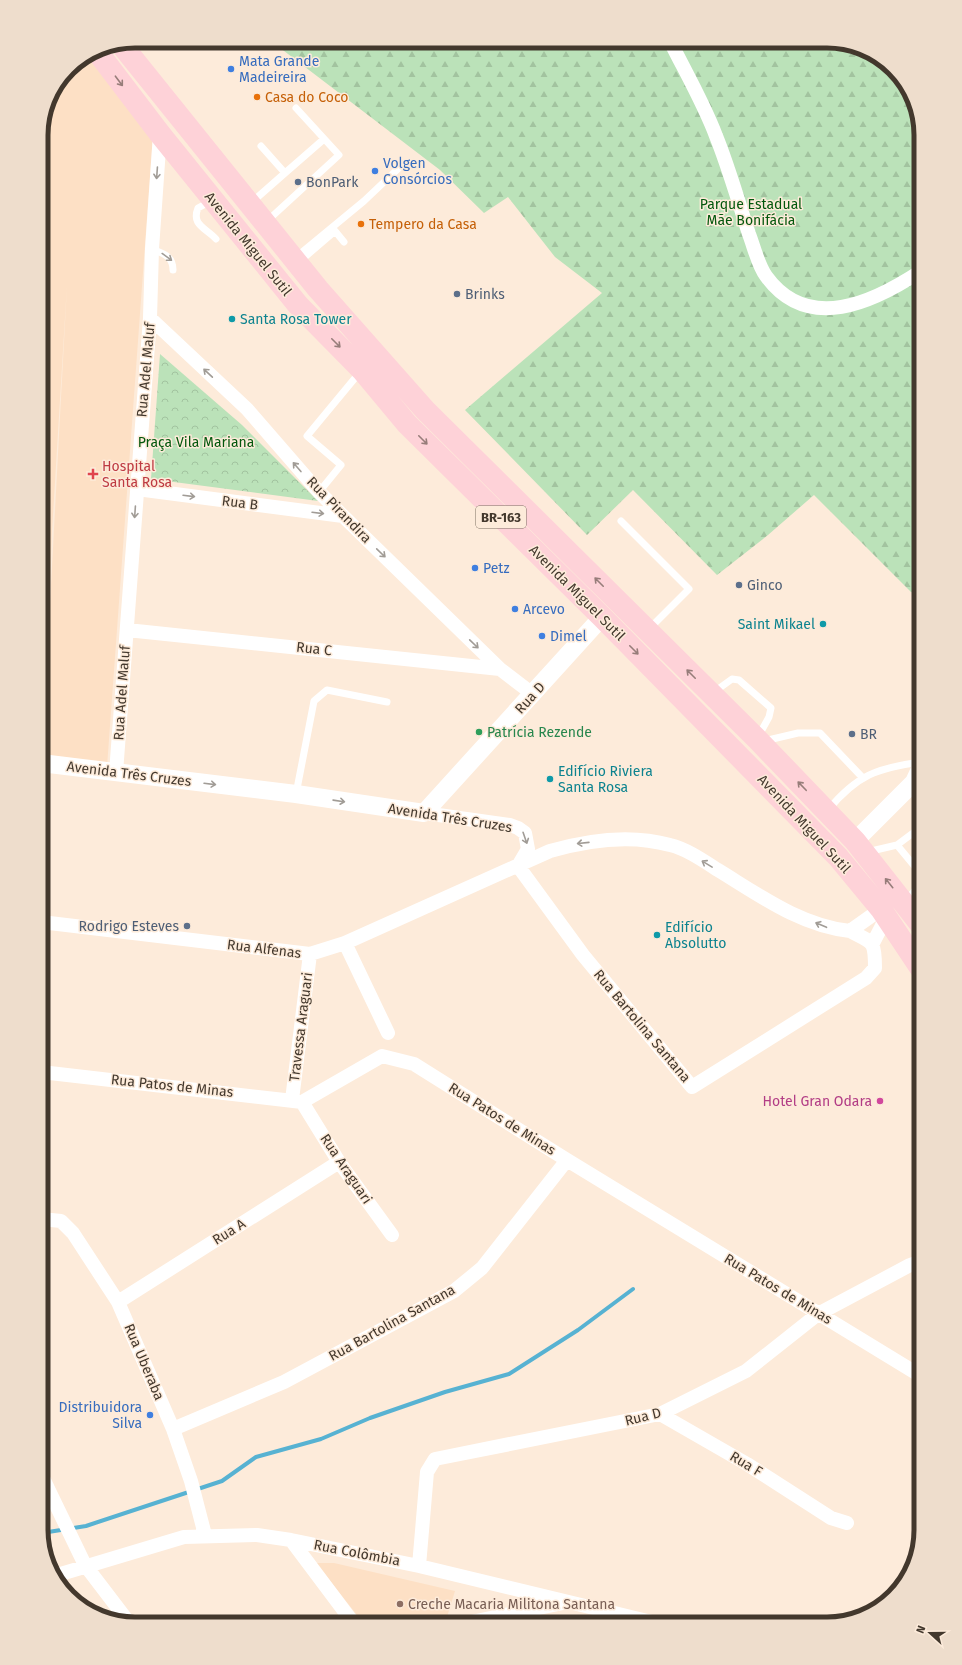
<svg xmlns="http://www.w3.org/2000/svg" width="962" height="1665" font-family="'Fira Sans',sans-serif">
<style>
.built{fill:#fde0c5;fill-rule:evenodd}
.forest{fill:url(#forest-firs)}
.park{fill:url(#park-crowns)}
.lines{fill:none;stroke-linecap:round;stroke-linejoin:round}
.stream{stroke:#57b2d2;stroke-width:4}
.service{stroke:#fff;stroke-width:7}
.minor{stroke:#fff;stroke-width:14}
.tertiary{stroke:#fff;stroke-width:18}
.trunk{stroke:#fed2d8;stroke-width:22}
.oneway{stroke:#977d7a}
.oneway2{stroke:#a19c96}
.shop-dot{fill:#3f7fe0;stroke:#fdebda;stroke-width:1.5}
.food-dot{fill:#e8710a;stroke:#fdebda;stroke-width:1.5}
.service-dot{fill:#5c6f8a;stroke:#fdebda;stroke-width:1.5}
.culture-dot{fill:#0f9aa8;stroke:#fdebda;stroke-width:1.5}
.health-dot{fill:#e0444e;stroke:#fdebda;stroke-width:1.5}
.leisure-dot{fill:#2e9e5b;stroke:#fdebda;stroke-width:1.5}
.hotel-dot{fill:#d1479c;stroke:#fdebda;stroke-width:1.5}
.education-dot{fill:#8d6e63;stroke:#fdebda;stroke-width:1.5}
.labels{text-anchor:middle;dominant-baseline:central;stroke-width:3;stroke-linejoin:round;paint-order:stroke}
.shield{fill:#fdebda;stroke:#7b6e61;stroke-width:1}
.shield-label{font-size:13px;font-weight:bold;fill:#43382d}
.shop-label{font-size:14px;fill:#366cbe;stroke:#fdebda;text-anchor:start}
.food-label{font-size:14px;fill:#c56008;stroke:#fdebda;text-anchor:start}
.service-label{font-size:14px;fill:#4e5e75;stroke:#fdebda;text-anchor:start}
.park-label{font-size:14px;fill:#03570c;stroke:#fdebda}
.street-label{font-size:14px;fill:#43382d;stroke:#fdebda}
.culture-label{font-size:14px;fill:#0d838f;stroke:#fdebda;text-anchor:start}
.health-label{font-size:14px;fill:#be3a42;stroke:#fdebda;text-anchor:start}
.leisure-label{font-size:14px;fill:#27864d;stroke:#fdebda;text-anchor:start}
.hotel-label{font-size:14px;fill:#b23c85;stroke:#fdebda;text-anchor:end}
.education-label{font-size:14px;fill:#785e54;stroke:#fdebda;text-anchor:start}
.rim{fill:none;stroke:#43382d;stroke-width:5}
</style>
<defs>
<pattern id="forest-firs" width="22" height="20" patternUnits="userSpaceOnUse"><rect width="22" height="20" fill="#bbe2b9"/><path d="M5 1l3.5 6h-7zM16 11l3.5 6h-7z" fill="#a2c39f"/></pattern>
<pattern id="park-crowns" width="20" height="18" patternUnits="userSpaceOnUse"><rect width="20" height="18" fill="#bbe2b9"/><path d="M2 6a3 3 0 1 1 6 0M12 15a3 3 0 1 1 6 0" fill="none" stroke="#a2c39f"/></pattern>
</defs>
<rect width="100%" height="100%" fill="#fdebda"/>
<path class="built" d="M89,55L153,135L107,767L41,757V129L48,99L69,68ZM67,285L49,623L52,531Z
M316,1563H334L455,1591L447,1617L421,1624H364Z"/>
<path class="forest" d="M271,41H834L880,57L911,93L921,135V594L911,592L814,495L768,535L717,575L633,490L587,535L465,410L602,293L555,257L508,197L484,213L440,170Z"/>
<path class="park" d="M160,354L242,425L318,501L151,479Z"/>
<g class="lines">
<path class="stream" d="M42,1533L86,1526L222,1481L256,1457L321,1439L370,1418L445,1392L509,1374L578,1330L633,1289"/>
<path class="service" d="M285,173L324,139
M211,201L198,208C191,225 206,228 216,239
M252,202L285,173L261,146
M266,222L339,155L296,108
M152,249C164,254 173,256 173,270
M295,258L364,201L402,165
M299,262L335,231L344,242
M319,492L341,465L307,436L360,372
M621,521L689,589L649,629
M714,692L732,679L739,680L771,708L769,717L758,737
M764,741L798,733H820L862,777
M296,794L314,701L327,690L387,702
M828,810C857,775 877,768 921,762
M897,845L921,827
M867,852L897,845L921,874
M906,901L921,883"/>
<path class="minor" d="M670,41C686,73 704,104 716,136C729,168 738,201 749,234C754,247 758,265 766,276C808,334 874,302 921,271
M150,318L247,409L319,492L343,516L500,669L534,695
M137,489L343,516
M127,630L500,669
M116,773L150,318L152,249L160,134
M424,813L510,825L518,828L525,833L528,849L518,866
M518,866L583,955L692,1087L866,978L875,968C875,940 873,943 850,931
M41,922L310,954L345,943L550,851C588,840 631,834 670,845C687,849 704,861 718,870C759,895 801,926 850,931L881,909
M345,943L388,1033
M873,943L886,918
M41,1072L302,1102L382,1056L414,1064L567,1160L921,1376
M292,1100L310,954
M302,1102L339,1162L392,1235
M41,1219L61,1221L73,1233L118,1302L173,1429L191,1481L205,1535
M118,1302L339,1162
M660,1414L747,1464L831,1518L847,1523
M173,1429L284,1382L454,1291L482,1268L567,1160
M41,1474L85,1565L130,1624
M291,1540L354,1624
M419,1566L427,1472L435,1459L660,1414L746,1371L818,1314L910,1265L921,1261
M54,1576L184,1537L257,1535L291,1540L419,1566L660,1624
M462,1624L563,1603"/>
<path class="tertiary" d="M41,763L296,794L424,813L602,617
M855,841L914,782L921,767"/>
<path class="trunk" d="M121,44L318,289L425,410L757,739L855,841L921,925
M96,50L160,134L298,305L362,370L407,424L602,617L838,857L881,909L921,969"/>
</g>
<defs><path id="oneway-shaft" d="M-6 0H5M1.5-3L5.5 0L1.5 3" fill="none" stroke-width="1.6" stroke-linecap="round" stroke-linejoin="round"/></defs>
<g class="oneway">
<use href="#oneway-shaft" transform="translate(119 81) rotate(53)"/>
<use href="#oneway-shaft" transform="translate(336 343) rotate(45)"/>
<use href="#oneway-shaft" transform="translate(423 440) rotate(45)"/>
<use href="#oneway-shaft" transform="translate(599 582) rotate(-135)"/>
<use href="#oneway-shaft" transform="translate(634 650) rotate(45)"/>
<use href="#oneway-shaft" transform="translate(691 674) rotate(-135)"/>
<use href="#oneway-shaft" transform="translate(802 786) rotate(-134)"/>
<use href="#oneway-shaft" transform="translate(889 883) rotate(-129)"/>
</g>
<g class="oneway2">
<use href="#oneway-shaft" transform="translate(157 173) rotate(94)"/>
<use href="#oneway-shaft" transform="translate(167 257) rotate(36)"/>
<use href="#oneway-shaft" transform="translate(208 373) rotate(-137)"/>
<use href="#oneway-shaft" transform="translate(297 467) rotate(-131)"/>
<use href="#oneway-shaft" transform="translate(189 496) rotate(7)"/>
<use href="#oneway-shaft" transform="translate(135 512) rotate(94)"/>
<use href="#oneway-shaft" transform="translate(318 513) rotate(7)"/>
<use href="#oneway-shaft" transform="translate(381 553) rotate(44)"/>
<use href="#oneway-shaft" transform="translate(474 644) rotate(44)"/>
<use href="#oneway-shaft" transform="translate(210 784) rotate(7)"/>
<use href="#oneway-shaft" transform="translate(339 801) rotate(8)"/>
<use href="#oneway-shaft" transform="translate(525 838) rotate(71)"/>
<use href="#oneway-shaft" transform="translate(583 843) rotate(174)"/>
<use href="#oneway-shaft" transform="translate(707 864) rotate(-149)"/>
<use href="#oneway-shaft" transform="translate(821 925) rotate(-157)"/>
</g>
<g class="shop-dot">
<circle cx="231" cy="69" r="4"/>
<circle cx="375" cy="171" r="4"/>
<circle cx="475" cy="568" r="4"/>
<circle cx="515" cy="609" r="4"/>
<circle cx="542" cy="636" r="4"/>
<circle cx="150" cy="1415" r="4"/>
</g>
<g class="food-dot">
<circle cx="257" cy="97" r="4"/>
<circle cx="361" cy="224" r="4"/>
</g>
<g class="service-dot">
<circle cx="298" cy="182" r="4"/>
<circle cx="457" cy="294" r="4"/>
<circle cx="739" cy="585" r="4"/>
<circle cx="852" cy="734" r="4"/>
<circle cx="187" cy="926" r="4"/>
</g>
<g class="culture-dot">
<circle cx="232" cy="319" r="4"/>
<circle cx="823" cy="624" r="4"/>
<circle cx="550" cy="779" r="4"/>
<circle cx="657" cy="935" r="4"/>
</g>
<path class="health-dot" d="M91 468h4v4h4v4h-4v4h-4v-4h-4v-4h4z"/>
<circle class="leisure-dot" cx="479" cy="732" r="4"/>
<circle class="hotel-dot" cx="880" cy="1101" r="4"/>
<circle class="education-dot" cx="400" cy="1604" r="4"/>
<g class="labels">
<rect class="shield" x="476" y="506" width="50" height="22" rx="3"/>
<g class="shield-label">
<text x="501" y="517">BR-163</text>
</g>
<g class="shop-label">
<text x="239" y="61">Mata Grande<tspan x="239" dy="16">Madeireira</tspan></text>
<text x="383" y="163">Volgen<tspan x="383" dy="16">Consórcios</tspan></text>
<text x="483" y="568">Petz</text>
<text x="523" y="609">Arcevo</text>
<text x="550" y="636">Dimel</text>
<text x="142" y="1407" text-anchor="end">Distribuidora<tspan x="142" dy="16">Silva</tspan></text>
</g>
<g class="food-label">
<text x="265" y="97">Casa do Coco</text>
<text x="369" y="224">Tempero da Casa</text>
</g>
<g class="service-label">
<text x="306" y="182">BonPark</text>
<text x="465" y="294">Brinks</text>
<text x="747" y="585">Ginco</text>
<text x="860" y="734">BR</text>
<text x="179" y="926" text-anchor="end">Rodrigo Esteves</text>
</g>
<g class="park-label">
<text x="751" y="204">Parque Estadual<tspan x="751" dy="16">Mãe Bonifácia</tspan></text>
<text x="196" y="442">Praça Vila Mariana</text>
</g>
<g class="street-label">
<text transform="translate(248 244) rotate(51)">Avenida Miguel Sutil</text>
<text transform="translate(146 370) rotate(-85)">Rua Adel Maluf</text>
<text transform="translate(240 503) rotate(7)">Rua B</text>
<text transform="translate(339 510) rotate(46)">Rua Pirandira</text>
<text transform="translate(577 593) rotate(45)">Avenida Miguel Sutil</text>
<text transform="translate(314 649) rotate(6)">Rua C</text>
<text transform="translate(122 693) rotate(-86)">Rua Adel Maluf</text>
<text transform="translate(530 698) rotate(-48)">Rua D</text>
<text transform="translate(129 774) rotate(7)">Avenida Três Cruzes</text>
<text transform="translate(450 818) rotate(9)">Avenida Três Cruzes</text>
<text transform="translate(804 824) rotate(47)">Avenida Miguel Sutil</text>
<text transform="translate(264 949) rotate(7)">Rua Alfenas</text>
<text transform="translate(642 1026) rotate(50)">Rua Bartolina Santana</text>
<text transform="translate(301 1027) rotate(-83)">Travessa Araguari</text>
<text transform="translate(172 1086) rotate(6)">Rua Patos de Minas</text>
<text transform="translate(502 1119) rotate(32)">Rua Patos de Minas</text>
<text transform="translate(346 1169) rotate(56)">Rua Araguari</text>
<text transform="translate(229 1232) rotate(-32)">Rua A</text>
<text transform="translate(778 1289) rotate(31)">Rua Patos de Minas</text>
<text transform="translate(392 1323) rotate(-29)">Rua Bartolina Santana</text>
<text transform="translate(144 1362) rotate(67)">Rua Uberaba</text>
<text transform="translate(643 1417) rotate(-14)">Rua D</text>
<text transform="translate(746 1464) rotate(31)">Rua F</text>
<text transform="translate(357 1553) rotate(11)">Rua Colômbia</text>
</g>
<g class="culture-label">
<text x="240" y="319">Santa Rosa Tower</text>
<text x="815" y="624" text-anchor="end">Saint Mikael</text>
<text x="558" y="771">Edifício Riviera<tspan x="558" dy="16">Santa Rosa</tspan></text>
<text x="665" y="927">Edifício<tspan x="665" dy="16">Absolutto</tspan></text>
</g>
<g class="health-label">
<text x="102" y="466">Hospital<tspan x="102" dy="16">Santa Rosa</tspan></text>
</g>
<g class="leisure-label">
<text x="487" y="732">Patrícia Rezende</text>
</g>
<g class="hotel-label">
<text x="872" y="1101">Hotel Gran Odara</text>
</g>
<g class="education-label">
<text x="408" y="1604">Creche Macaria Militona Santana</text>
</g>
</g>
<path d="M0 0H962V1665H0ZM135 48H827A87 87 0 0 1 914 135V1530A87 87 0 0 1 827 1617H135A87 87 0 0 1 48 1530V135A87 87 0 0 1 135 48Z" fill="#edc" fill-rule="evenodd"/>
<path class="rim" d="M135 48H827A87 87 0 0 1 914 135V1530A87 87 0 0 1 827 1617H135A87 87 0 0 1 48 1530V135A87 87 0 0 1 135 48Z"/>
<g transform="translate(930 1633) rotate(291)" stroke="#fdebda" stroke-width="3" paint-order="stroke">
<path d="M0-3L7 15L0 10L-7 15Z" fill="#43382d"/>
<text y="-6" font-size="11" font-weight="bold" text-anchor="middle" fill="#43382d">N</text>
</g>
</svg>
